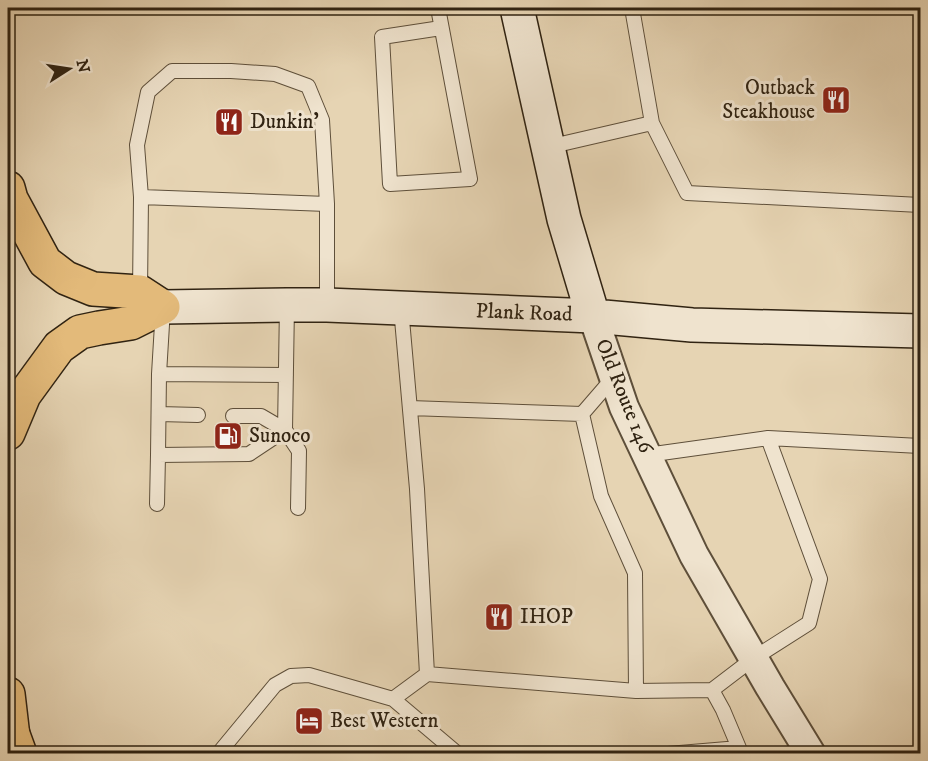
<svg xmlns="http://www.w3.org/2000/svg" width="928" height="761" font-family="'IM FELL DW Pica',serif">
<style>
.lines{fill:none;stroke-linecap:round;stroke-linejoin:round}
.lane-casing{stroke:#5e4f3a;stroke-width:16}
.street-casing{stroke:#5e4f3a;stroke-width:32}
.secondary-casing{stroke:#302312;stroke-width:36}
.primary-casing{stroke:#302312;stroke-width:36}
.highway-casing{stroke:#302312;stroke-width:36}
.lane{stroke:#efe3ce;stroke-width:14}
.street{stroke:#efe3ce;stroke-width:28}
.secondary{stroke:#efe3ce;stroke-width:33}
.primary{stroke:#e3ba7a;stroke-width:33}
.highway{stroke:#e3ba7a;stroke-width:33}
.labels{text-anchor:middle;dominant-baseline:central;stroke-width:6;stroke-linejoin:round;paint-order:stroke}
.poi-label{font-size:21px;fill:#302312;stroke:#efe3ce;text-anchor:start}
.street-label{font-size:21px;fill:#302312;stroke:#efe3ce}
</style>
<rect width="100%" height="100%" fill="#e6d4b3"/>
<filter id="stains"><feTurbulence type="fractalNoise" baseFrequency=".00333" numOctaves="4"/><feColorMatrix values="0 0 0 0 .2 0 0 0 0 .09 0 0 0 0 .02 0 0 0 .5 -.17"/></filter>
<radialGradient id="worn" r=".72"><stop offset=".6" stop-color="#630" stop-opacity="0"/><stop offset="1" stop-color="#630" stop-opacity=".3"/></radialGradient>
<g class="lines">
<g class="lane-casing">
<path id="lane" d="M438,8L470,179L390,184L382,37L441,28
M632,8L652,123L687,193L920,205
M920,8V9
M548,147L652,123
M141,197L137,145L148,92L172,71H231L275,74L308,86L322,120L327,204
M140,292L141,197L327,204V305
M287,305L285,430L299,451L298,508
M163,308L159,374L286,375
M401,308L417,489L427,674L636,691L712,690L754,658L809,623L820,579L768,438
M159,374L158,455L249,454L285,430L261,416H233
M614,377L582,414L601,496L635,573L636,691
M410,408L582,414
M159,414L198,415
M647,455L768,438L920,446
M157,504L158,455
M427,674L393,699L458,754
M712,690L723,710L739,748L740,754
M218,754L275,685L291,676L309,675L393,699
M668,754L739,748"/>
</g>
<g class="street-casing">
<path id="street" d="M593,316L624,407L694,555L770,687L811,754"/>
</g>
<g class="secondary-casing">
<path id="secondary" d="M517,8L564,219L593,316
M163,307L287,305H327L593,316L692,325L920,331"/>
</g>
<g class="primary-casing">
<path id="primary" d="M8,188L11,199L45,262L66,278L93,289L140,292L163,307L131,323L99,328L80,332L59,347L24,395L8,433
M8,694L15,754"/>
</g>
<g class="highway-casing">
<path id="highway" d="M12,732L20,754"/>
</g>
<use href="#lane" class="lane"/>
<use href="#street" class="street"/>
<use href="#secondary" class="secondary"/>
<use href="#primary" class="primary"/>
<use href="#highway" class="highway"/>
</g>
<defs>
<g id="restaurant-square" transform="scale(1.5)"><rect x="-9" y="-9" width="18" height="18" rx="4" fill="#8f2418" stroke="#efe3ce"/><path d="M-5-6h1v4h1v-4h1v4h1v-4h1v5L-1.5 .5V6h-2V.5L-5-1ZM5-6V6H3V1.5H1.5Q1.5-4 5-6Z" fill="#fff"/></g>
<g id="fuel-square" transform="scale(1.5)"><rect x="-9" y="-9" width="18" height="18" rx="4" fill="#8f2418" stroke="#efe3ce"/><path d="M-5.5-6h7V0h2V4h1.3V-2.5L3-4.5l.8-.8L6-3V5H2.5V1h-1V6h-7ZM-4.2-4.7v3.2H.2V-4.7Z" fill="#fff"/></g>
<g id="hotel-square" transform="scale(1.5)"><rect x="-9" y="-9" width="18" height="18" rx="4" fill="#8f2418" stroke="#efe3ce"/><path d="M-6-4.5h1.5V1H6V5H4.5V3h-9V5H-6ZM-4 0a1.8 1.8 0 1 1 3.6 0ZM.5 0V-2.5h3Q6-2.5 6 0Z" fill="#fff"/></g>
</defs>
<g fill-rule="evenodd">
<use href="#restaurant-square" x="836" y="100"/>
<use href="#restaurant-square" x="229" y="122"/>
<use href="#fuel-square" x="228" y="436"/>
<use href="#restaurant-square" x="499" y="617"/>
<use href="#hotel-square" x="309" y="721"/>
</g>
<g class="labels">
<g class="poi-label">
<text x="815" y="88" text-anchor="end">Outback<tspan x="815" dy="24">Steakhouse</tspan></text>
<text x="250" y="122">Dunkin'</text>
<text x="249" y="436">Sunoco</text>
<text x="520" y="617">IHOP</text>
<text x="330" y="721">Best Western</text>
</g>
<g class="street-label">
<text transform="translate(524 313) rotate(2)">Plank Road</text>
<text transform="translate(624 396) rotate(68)">Old Route 146</text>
</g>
</g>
<rect width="928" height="761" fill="none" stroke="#e6d4b3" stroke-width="30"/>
<rect x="9" y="9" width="910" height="743" fill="none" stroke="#302312" stroke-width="3"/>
<rect x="15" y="15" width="898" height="731" fill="none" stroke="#302312" stroke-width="1.5"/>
<g transform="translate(69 69) rotate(78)" stroke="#efe3ce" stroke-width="4.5" paint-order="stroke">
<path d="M0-4.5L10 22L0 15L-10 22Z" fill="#302312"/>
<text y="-9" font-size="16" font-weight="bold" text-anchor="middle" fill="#302312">N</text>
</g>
<rect width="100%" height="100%" filter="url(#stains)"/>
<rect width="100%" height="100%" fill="url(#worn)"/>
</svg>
